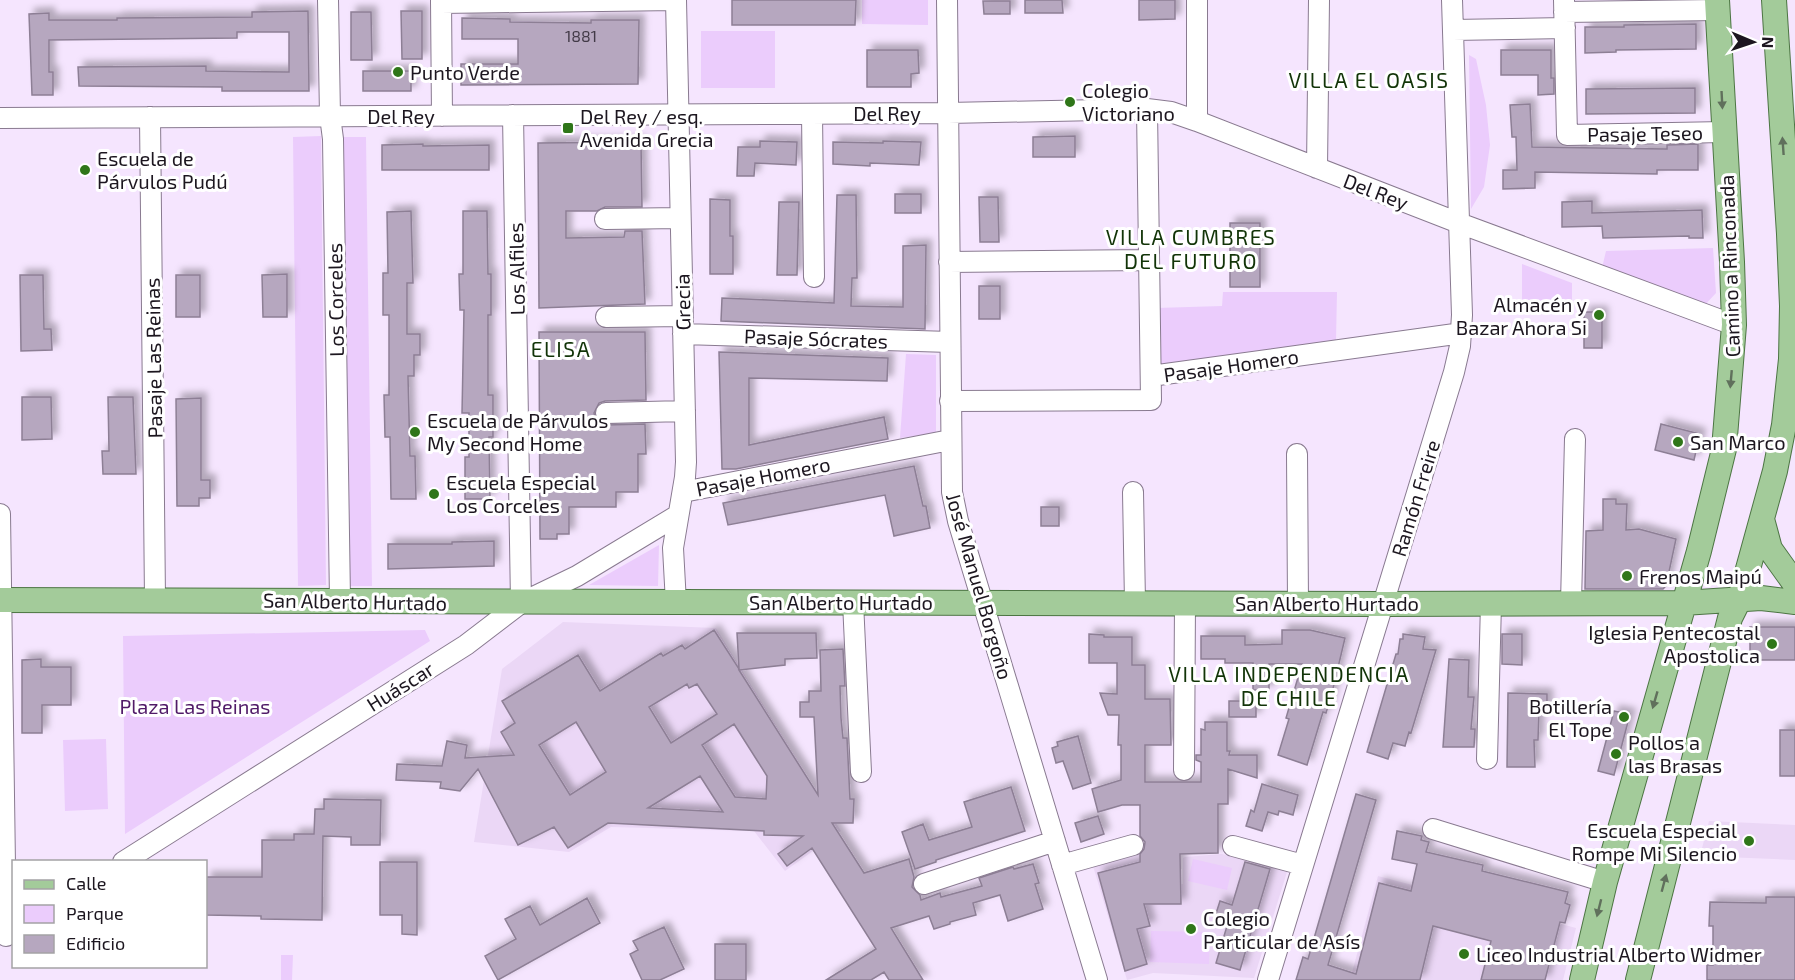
<svg xmlns="http://www.w3.org/2000/svg" width="1795" height="980" font-family="'Exo 2',sans-serif">
<style>
.built{fill:#ebd7f6}
.green{fill:#ebccfc}
.building{fill:#b6a7bf;stroke:#8d7f95;stroke-width:1.5;fill-rule:evenodd;filter:url(#shadow)}
.lines{fill:none;stroke-linecap:round;stroke-linejoin:round}
.minor-casing{stroke:#897a90;stroke-width:22}
.major-casing{stroke:#4c7543;stroke-width:26}
.minor{stroke:#fff;stroke-width:20}
.major{stroke:#a3cb9a;stroke-width:24}
.oneway{fill:#60705c}
.poi-dot{fill:#2f7619;stroke:#fff;stroke-width:2}
.labels{text-anchor:middle;dominant-baseline:central;stroke-width:6;stroke-linejoin:round;paint-order:stroke}
.number-label{font-size:16px;fill:#423a47}
.poi-label{font-size:20px;fill:#1c161f;stroke:#fff;text-anchor:start}
.street-label{font-size:20px;fill:#1c161f;stroke:#fff}
.park-label{font-size:20px;fill:#511b68;stroke:#fff}
.neighbourhood-label{font-size:21px;letter-spacing:1.5px;fill:#123408;stroke:#fff}
</style>
<defs>
<filter id="shadow"><feDropShadow dx="5.5" dy="-5.5" stdDeviation="3" flood-color="#0004"/></filter>
</defs>
<rect width="100%" height="100%" fill="#f5e5fe"/>
<path class="built" d="M563,622L716,628L841,831L785,871L754,831L611,827L569,852L474,842L502,669Z
M1709,821L1795,825V860L1700,856Z
M1142,854L1152,885L1183,884V858L1185,857L1222,854L1287,872L1254,978L1153,973L1127,980L1093,866Z
M1378,876L1576,928L1563,980H1350Z"/>
<path class="green" d="M862,0H928V25L862,24Z
M701,31H775V88H701Z
M1469,55L1476,59L1486,105L1490,145L1484,187L1471,209Z
M321,136L326,585L298,586L293,137Z
M339,137H366L372,586H344Z
M1713,248L1716,293L1702,308L1602,268L1606,251Z
M1522,264L1572,283V301H1522Z
M1223,292H1337L1336,340L1233,359L1156,366V308L1222,306Z
M906,354L936,355V433L900,438Z
M659,545L658,586L589,585Z
M425,630L430,641L125,834L123,636Z
M106,739L108,809L65,811L63,740Z
M1193,859L1232,868L1227,890L1188,881Z
M1151,931L1210,932L1209,964L1150,962Z
M281,955H293L292,980H281Z"/>
<path class="building" d="M732,0H856L855,25H732Z
M1025,0H1062L1063,13H1025Z
M1139,0H1175V19L1139,20Z
M983,1H1010V14H984Z
M308,11L309,91H222V87L79,86L78,67L206,66V71L289,72V32H237V38L49,40V72H53V95H32L29,14L49,13V20H117V18L252,17V12Z
M401,11H422V59H402Z
M351,12H371L372,60H351Z
M462,18L510,19V22L591,23V20H639L638,84L461,85V64H518V39H462Z
M1696,24V49L1616,50V52L1585,53V27H1624V25Z
M867,50H918L919,73L911,74V87H867Z
M1501,50H1551V78H1554V94L1538,95V75H1501Z
M363,71H411V91H363Z
M1695,88V113L1586,114V89Z
M1530,104L1532,147L1667,149V145L1698,144V170H1657V174L1535,172V188L1503,189V170H1517L1516,137H1512L1510,105Z
M1075,136V157H1033V137Z
M760,141L797,142L796,165L755,163L754,176H737L738,147H760Z
M883,141L921,142L919,165L870,163V166L833,164V142L883,143Z
M641,142L642,207H605L597,211H566V238L624,237L625,231H642L645,304L539,308L538,143Z
M423,144V146L489,145V170H382V145Z
M895,194H921V213H895Z
M837,195H856L857,278H852L851,306L903,307V246L926,245L925,329L721,321L722,298L834,303Z
M979,197H998L999,242H980Z
M710,199L730,200V236H733V274H710Z
M1592,201V213L1702,210L1703,238H1689V236L1603,238L1602,226L1562,227V202Z
M779,202H799L797,275H777Z
M411,211L413,283H407V334H420V355H414V376H408L410,456H415L416,499H391L390,437H385L384,395H389V315H383V273H388L387,212Z
M463,211H487L488,274H491V315H488V395H493V437H489L490,499H465V457H469V413H462L464,310H460L459,274H463Z
M1230,223H1260V287H1230Z
M287,274V317H263L262,275Z
M20,275H43L44,329H51L52,350L21,351Z
M176,275H200V317H176Z
M979,286H1000V319H979Z
M1584,312H1602V348H1584Z
M539,332H645L646,400L605,401L599,403L594,413L596,420L606,425L645,424L646,454H638V492H616V507H569V534H557V539H540Z
M719,352L888,358L887,381L749,378V445L884,417L888,439L736,469H722Z
M22,397H51L52,439L22,440Z
M108,397H133L136,474H103L102,451H109Z
M201,398V480H210V498H199V506H177L176,399Z
M1661,424L1700,434L1694,460L1655,450Z
M914,466L923,506H926L930,528L894,536L885,495L728,525L723,503Z
M1603,499H1616V504H1627L1626,530L1639,529L1676,539L1666,586L1663,589H1585L1586,531L1603,530Z
M1041,507H1059V526H1041Z
M494,541V566L388,569V544H452V542Z
M1750,627H1795V660H1750Z
M714,630L739,669L737,633H816L817,658L785,659V665L739,670L818,795L814,717H800V702H809V691H821L820,650L843,649L845,686H840L841,718L843,738H847L850,799H854L853,823H832L864,873L909,859L914,877L912,887L920,895L921,900L940,893L941,897L982,886L979,878L1013,867L1014,869L1033,864L1039,883L1035,884L1043,909L1008,921L1000,895L973,903L976,915L950,922V924L934,929L929,916L891,928L923,980H889L884,972L871,980H826L876,949L812,848L787,866L778,854L803,836L764,835V831L608,823L568,848L554,827L518,845L478,769L460,791L440,788L441,782L396,780L397,764L442,766L447,741L467,745L465,758L514,755L501,732L515,723L502,701L578,655L600,691L661,653L663,656L682,645L685,649ZM687,684L689,688L697,684L717,714L671,743L649,707ZM576,722L606,772L570,795L539,745ZM734,724L767,776L766,799L735,797L702,745ZM700,776L723,812L648,808Z
M1282,630H1310L1345,638L1332,693L1326,713L1323,712L1307,765L1278,755L1289,719L1286,718L1302,664H1269V690H1253V663H1225V659H1201V636H1245V645L1282,644Z
M1089,634L1104,635V637H1132V665H1145V699H1170L1171,745H1145V782H1201V762L1196,760V755H1201V729L1205,730V722H1227V751H1230L1229,755H1257V778L1228,769V804H1218V853L1180,854L1181,904H1144L1150,926L1137,929L1147,964L1125,971L1098,873L1140,862V854L1144,849L1145,842L1140,836V805H1122L1098,812L1092,789L1121,780V745H1118L1119,715H1108L1100,693L1117,694V663H1089Z
M1403,634L1425,637L1423,649L1436,650L1411,733L1409,732L1405,746L1393,743L1388,759L1367,752L1396,654H1398L1400,639H1403Z
M1502,634H1522V665L1502,664Z
M41,659V667H71V705H42V733H22V660Z
M1449,659L1469,660L1468,697H1474L1471,729H1475L1474,747H1443Z
M1508,693L1547,694V712H1539L1538,740H1534L1535,767H1507Z
M1229,701H1256V717H1229Z
M1614,711L1630,714L1614,775L1598,771Z
M1780,730H1795V776H1780Z
M1078,736L1091,783L1073,789L1063,761L1056,763L1052,748L1058,746L1057,742Z
M1262,784L1298,795L1293,815L1279,811L1278,815L1268,812L1262,831L1246,826L1251,810L1254,812Z
M1011,787L1025,831L936,860V862L915,869L902,832L923,824L929,840L972,827L964,802Z
M1356,794L1376,800L1328,965L1356,974L1379,883L1411,891L1417,864L1392,859L1397,831L1422,836L1421,840L1429,842L1426,852L1483,865L1482,871L1568,892L1565,903L1570,905L1565,923L1560,922L1545,980H1481L1491,941L1433,926L1420,980H1296L1303,957L1308,959Z
M324,799L381,800L380,845H351V837L323,836L322,920L261,919V916L206,915V877H262V840H294V834H314L315,809H324Z
M1098,816L1104,834L1081,842L1075,823Z
M380,862H417V935L402,934V915H380Z
M1245,862L1270,869L1240,970L1216,963L1227,926L1213,923L1220,901L1232,905Z
M1766,897H1795V980H1707V965H1713V926H1709L1710,902L1766,903Z
M587,898L600,923L498,980L485,956L516,939L505,919L530,906L540,925Z
M664,927L684,969L660,980H642L630,954L638,950L633,941Z
M715,944H746V980H715Z"/>
<g class="lines">
<g class="minor-casing">
<path id="minor" d="M328,0L330,116L333,139L340,600
M441,0L442,116
M947,0L952,492L958,521L1097,980
M1564,0L1567,135L1724,132
M441,3L676,0
M1564,12L1717,10
M1453,30L1565,28
M812,114L814,277
M513,115L521,603
M150,117L155,599
M0,118L948,113L1147,109L1171,112L1197,121L1459,223L1734,325
M1197,121V0
M1317,168L1319,0
M605,219L680,218
M949,262L1148,260
M606,317L683,316
M683,334L950,342
M1151,376L1462,333
M950,401L1151,400L1147,109
M606,413L685,411
M1297,454L1298,603
M683,492L950,440
M1133,492L1135,602
M0,514L6,936
M853,602L861,772
M676,603L673,548L685,477L686,462L676,0
M1571,603L1575,439
M1487,759L1491,603
M1184,770L1185,602
M1433,829L1605,882
M1233,846L1303,865
M123,862L466,645L521,603L577,576L678,515
M1062,865L1133,845
M924,884L1055,841
M1268,980L1454,372L1460,346L1462,315L1452,0"/>
</g>
<g class="major-casing">
<path id="major" d="M1762,519L1770,549L1795,584
M0,600L1383,604L1683,603L1761,598L1795,602
M1582,980L1605,882L1699,551L1724,449L1734,325L1732,262L1717,0
M1638,980L1730,618L1740,598L1775,471L1784,425L1791,359L1792,306L1789,234L1774,0"/>
</g>
<use href="#minor" class="minor"/>
<use href="#major" class="major"/>
</g>
<defs><path id="oneway-solid" d="M-6-.8H1V-3.2L6.5 0L1 3.2V.8H-6Z" transform="scale(1.5)"/></defs>
<g class="oneway">
<use href="#oneway-solid" transform="translate(1722 100) rotate(87)"/>
<use href="#oneway-solid" transform="translate(1783 146) rotate(-94)"/>
<use href="#oneway-solid" transform="translate(1731 379) rotate(95)"/>
<use href="#oneway-solid" transform="translate(1655 700) rotate(106)"/>
<use href="#oneway-solid" transform="translate(1664 883) rotate(-75)"/>
<use href="#oneway-solid" transform="translate(1599 908) rotate(104)"/>
</g>
<g class="poi-dot">
<circle cx="398" cy="72" r="6"/>
<circle cx="1070" cy="102" r="6"/>
<rect x="562" y="122" width="12" height="12" rx="3"/>
<circle cx="85" cy="170" r="6"/>
<circle cx="1599" cy="315" r="6"/>
<circle cx="415" cy="432" r="6"/>
<circle cx="1678" cy="442" r="6"/>
<circle cx="434" cy="494" r="6"/>
<circle cx="1627" cy="576" r="6"/>
<circle cx="1772" cy="644" r="6"/>
<circle cx="1624" cy="717" r="6"/>
<circle cx="1616" cy="754" r="6"/>
<circle cx="1749" cy="841" r="6"/>
<circle cx="1191" cy="929" r="6"/>
<circle cx="1464" cy="954" r="6"/>
</g>
<g class="labels">
<g class="number-label">
<text x="581" y="35">1881</text>
</g>
<g class="poi-label">
<text x="410" y="72">Punto Verde</text>
<text x="1082" y="90">Colegio<tspan x="1082" dy="23">Victoriano</tspan></text>
<text x="580" y="116">Del Rey / esq.<tspan x="580" dy="23">Avenida Grecia</tspan></text>
<text x="97" y="158">Escuela de<tspan x="97" dy="23">Párvulos Pudú</tspan></text>
<text x="1587" y="304" text-anchor="end">Almacén y<tspan x="1587" dy="23">Bazar Ahora Si</tspan></text>
<text x="427" y="420">Escuela de Párvulos<tspan x="427" dy="23">My Second Home</tspan></text>
<text x="1690" y="442">San Marco</text>
<text x="446" y="482">Escuela Especial<tspan x="446" dy="23">Los Corceles</tspan></text>
<text x="1639" y="576">Frenos Maipú</text>
<text x="1760" y="632" text-anchor="end">Iglesia Pentecostal<tspan x="1760" dy="23">Apostolica</tspan></text>
<text x="1612" y="706" text-anchor="end">Botillería<tspan x="1612" dy="23">El Tope</tspan></text>
<text x="1628" y="742">Pollos a<tspan x="1628" dy="23">las Brasas</tspan></text>
<text x="1737" y="830" text-anchor="end">Escuela Especial<tspan x="1737" dy="23">Rompe Mi Silencio</tspan></text>
<text x="1203" y="918">Colegio<tspan x="1203" dy="23">Particular de Asís</tspan></text>
<text x="1476" y="954">Liceo Industrial Alberto Widmer</text>
</g>
<g class="street-label">
<text x="887" y="113">Del Rey</text>
<text x="401" y="116">Del Rey</text>
<text transform="translate(1645 133) rotate(-1)">Pasaje Teseo</text>
<text transform="translate(1376 191) rotate(21)">Del Rey</text>
<text transform="translate(1729 266) rotate(-92)">Camino a Rinconada</text>
<text transform="translate(516 269) rotate(-91)">Los Alfiles</text>
<text transform="translate(335 300) rotate(-91)">Los Corceles</text>
<text transform="translate(682 302) rotate(-91)">Grecia</text>
<text transform="translate(816 338) rotate(2)">Pasaje Sócrates</text>
<text transform="translate(153 358) rotate(-91)">Pasaje Las Reinas</text>
<text transform="translate(1231 365) rotate(-8)">Pasaje Homero</text>
<text transform="translate(763 476) rotate(-11)">Pasaje Homero</text>
<text transform="translate(1415 498) rotate(-73)">Ramón Freire</text>
<text transform="translate(980 586) rotate(74)">José Manuel Borgoño</text>
<text transform="translate(355 601) rotate(1)">San Alberto Hurtado</text>
<text x="841" y="602">San Alberto Hurtado</text>
<text x="1327" y="603">San Alberto Hurtado</text>
<text transform="translate(400 686) rotate(-32)">Huáscar</text>
</g>
<g class="park-label">
<text x="195" y="706">Plaza Las Reinas</text>
</g>
<g class="neighbourhood-label">
<text x="1369" y="79">VILLA EL OASIS</text>
<text x="1191" y="236">VILLA CUMBRES<tspan x="1191" dy="24">DEL FUTURO</tspan></text>
<text x="561" y="348">ELISA</text>
<text x="1289" y="673">VILLA INDEPENDENCIA<tspan x="1289" dy="24">DE CHILE</tspan></text>
</g>
</g>
<rect x="12" y="860" width="195" height="108" fill="#ffffff" stroke="#a4a2a5" stroke-width="1.5"/>
<rect x="24" y="880" width="30" height="9" fill="#a3cb9a" stroke="#a4a2a5" stroke-width="1.5"/>
<text x="66" y="890" font-size="18" fill="#1c161f">Calle</text>
<rect x="24" y="905" width="30" height="18" fill="#ebccfc" stroke="#a4a2a5" stroke-width="1.5"/>
<text x="66" y="920" font-size="18" fill="#1c161f">Parque</text>
<rect x="24" y="935" width="30" height="18" fill="#b6a7bf" stroke="#a4a2a5" stroke-width="1.5"/>
<text x="66" y="950" font-size="18" fill="#1c161f">Edificio</text>
<g transform="translate(1753 42) rotate(92)" stroke="#ffffff" stroke-width="4.5" paint-order="stroke">
<path d="M0-4.5L10 22L0 15L-10 22Z" fill="#1c161f"/>
<text y="-9" font-size="16" font-weight="bold" text-anchor="middle" fill="#1c161f">N</text>
</g>
</svg>
